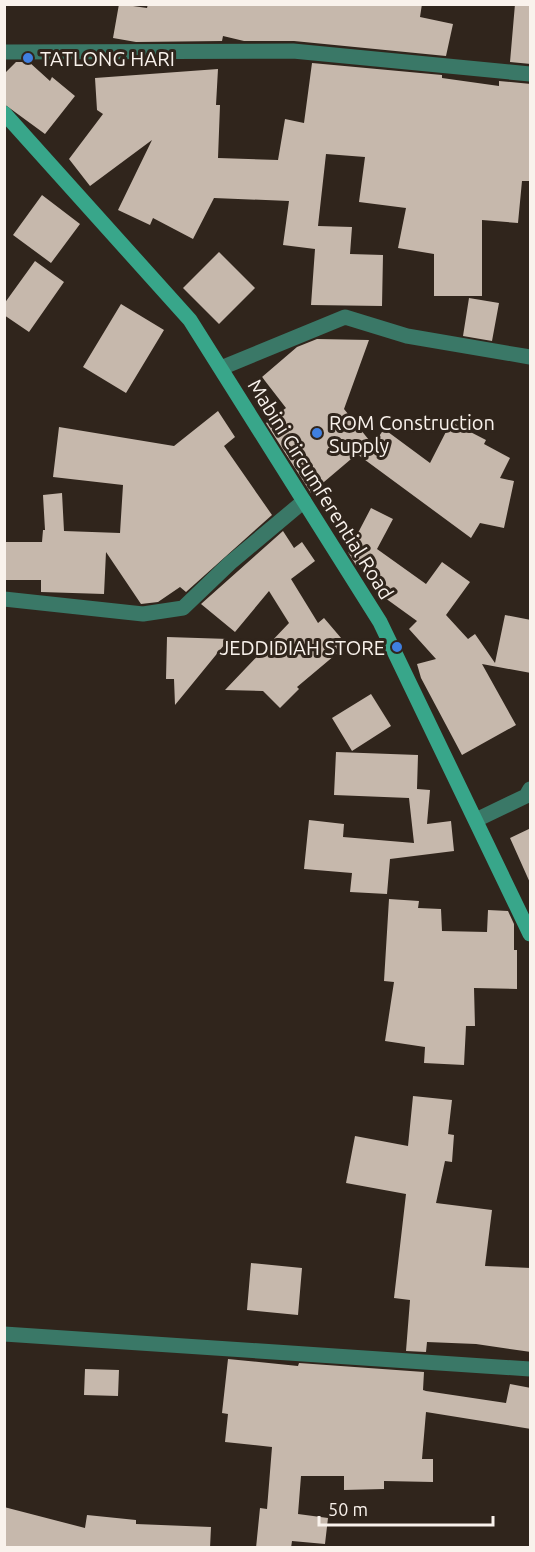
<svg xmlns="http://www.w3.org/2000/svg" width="535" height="1552" font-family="Ubuntu,sans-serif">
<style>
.building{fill:#c6b8ac}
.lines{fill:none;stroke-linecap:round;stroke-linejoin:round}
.street{stroke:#3a7867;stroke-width:15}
.secondary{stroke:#38a68a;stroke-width:15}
.shop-dot{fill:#3f7fe0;stroke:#30251c;stroke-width:2}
.labels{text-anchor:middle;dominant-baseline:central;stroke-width:6;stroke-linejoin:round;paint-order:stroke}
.poi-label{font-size:20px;fill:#f9f2ec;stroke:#30251c;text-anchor:start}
.street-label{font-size:20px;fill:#f9f2ec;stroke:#30251c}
</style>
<rect width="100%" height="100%" fill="#30251c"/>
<path class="building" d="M119,4L147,8L148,4H422L420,17L453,24L446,56L294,41H244L223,36L222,41L136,42L113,38Z
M515,4H531V64L510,62Z
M16,62H29L50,81L52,77L75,96L45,134L4,104V74Z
M312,63L442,75V78L499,86V81L531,84V181H522L518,223L482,220V296H434V254L398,248L406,208L359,202L365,157L326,154L318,226L352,227L350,254L383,255L382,306L311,305L315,249L283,245L289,201L214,198L193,239L153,218L150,225L118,210L152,140L90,186L69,159L103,114L97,110L95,78L218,69L216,105H220L218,158L278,160L285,119L304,123Z
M42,195L80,224L51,263L13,235Z
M219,252L255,288L219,324L183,288Z
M35,261L64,282L29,332L4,315V304Z
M469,298L499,303L492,341L463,336Z
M121,304L164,330L126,393L83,367Z
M317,339L369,340L344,409L373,445L384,429L430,463L451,422L486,440L484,444L510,458L500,478L514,481L504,528L480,523L471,538L357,454L311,493L266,423L286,408L262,377L297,347Z
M218,411L235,437L224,446L272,515L186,592L180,587L158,602L141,604L106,552L104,594L41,592V580H4V542H42L43,530H45L43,495L62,493L64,531L120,533L123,485L53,477L59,427L174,446Z
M371,508L393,519L377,549L426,584L442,562L470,582L446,615L468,639L475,634L495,663L505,615L531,620V673L482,664L516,725L462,755L421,678L417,664L436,659L409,629L417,621L374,590L382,579L356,565L348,552Z
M283,531L294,548L302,542L315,561L291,579L318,623L324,618L347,645L297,687L299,689L280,708L263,691L225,690L289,623L269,591L235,632L201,604Z
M167,637L229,639L175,705L174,679H166Z
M371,694L391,726L352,751L332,718Z
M336,752L418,755L417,789L430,790L427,824L451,821L454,851L390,859L387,894L350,892L352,873L304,869L309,820L344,824L343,837L414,843L409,798L334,795Z
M531,828V885L510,838Z
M389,899L419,901L418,908L441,909L442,931L487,932L488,910L508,911L514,924V950H517V989L474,988L475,1026H466L464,1065L424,1063L425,1047L385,1041L394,982L384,981Z
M413,1096L452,1100L448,1134L454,1135L452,1162L445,1161L436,1203L492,1210L485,1266L531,1268V1352L476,1344L427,1342L426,1352L406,1351L410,1300L394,1298L406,1194L346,1183L355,1136L408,1146Z
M251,1263L302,1268L298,1315L247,1310Z
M228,1359L298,1366L299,1363L424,1372L423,1390L426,1391L506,1403L510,1384L531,1388V1429L426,1412L422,1459H433V1482L384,1481V1489L344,1490V1476H301L298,1514L328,1518L325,1544L292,1541L291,1548H256L260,1508L267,1509L272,1447L225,1442L228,1414L222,1413Z
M85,1369L119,1370L118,1396L84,1395Z
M4,1507L85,1528L87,1515L136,1520V1524L211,1527L210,1548H4Z"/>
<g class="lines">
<path class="street" d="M4,52L293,51L530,74
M221,368L345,317L407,336L530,357
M4,599L143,614L183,608L230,563L304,501
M476,820L526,796L530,789
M4,1334L530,1369"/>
<path class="secondary" d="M4,113L190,320L380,622L530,934"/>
</g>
<g class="shop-dot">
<circle cx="28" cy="58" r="6"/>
<circle cx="317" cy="433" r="6"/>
<circle cx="397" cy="647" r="6"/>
</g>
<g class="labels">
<g class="poi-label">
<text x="40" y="58">TATLONG HARI</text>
<text x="329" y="422">ROM Construction<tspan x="329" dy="23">Supply</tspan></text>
<text x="385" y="647" text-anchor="end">JEDDIDIAH STORE</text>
</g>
<g class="street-label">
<text transform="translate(321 489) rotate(58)">Mabini Circumferential Road</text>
</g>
</g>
<rect width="535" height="1552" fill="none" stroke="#f9f2ec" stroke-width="12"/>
<path d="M319 1516v9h174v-9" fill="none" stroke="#f9f2ec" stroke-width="3"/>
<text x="328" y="1516" font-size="18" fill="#f9f2ec" stroke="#30251c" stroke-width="4.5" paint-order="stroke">50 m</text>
</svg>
